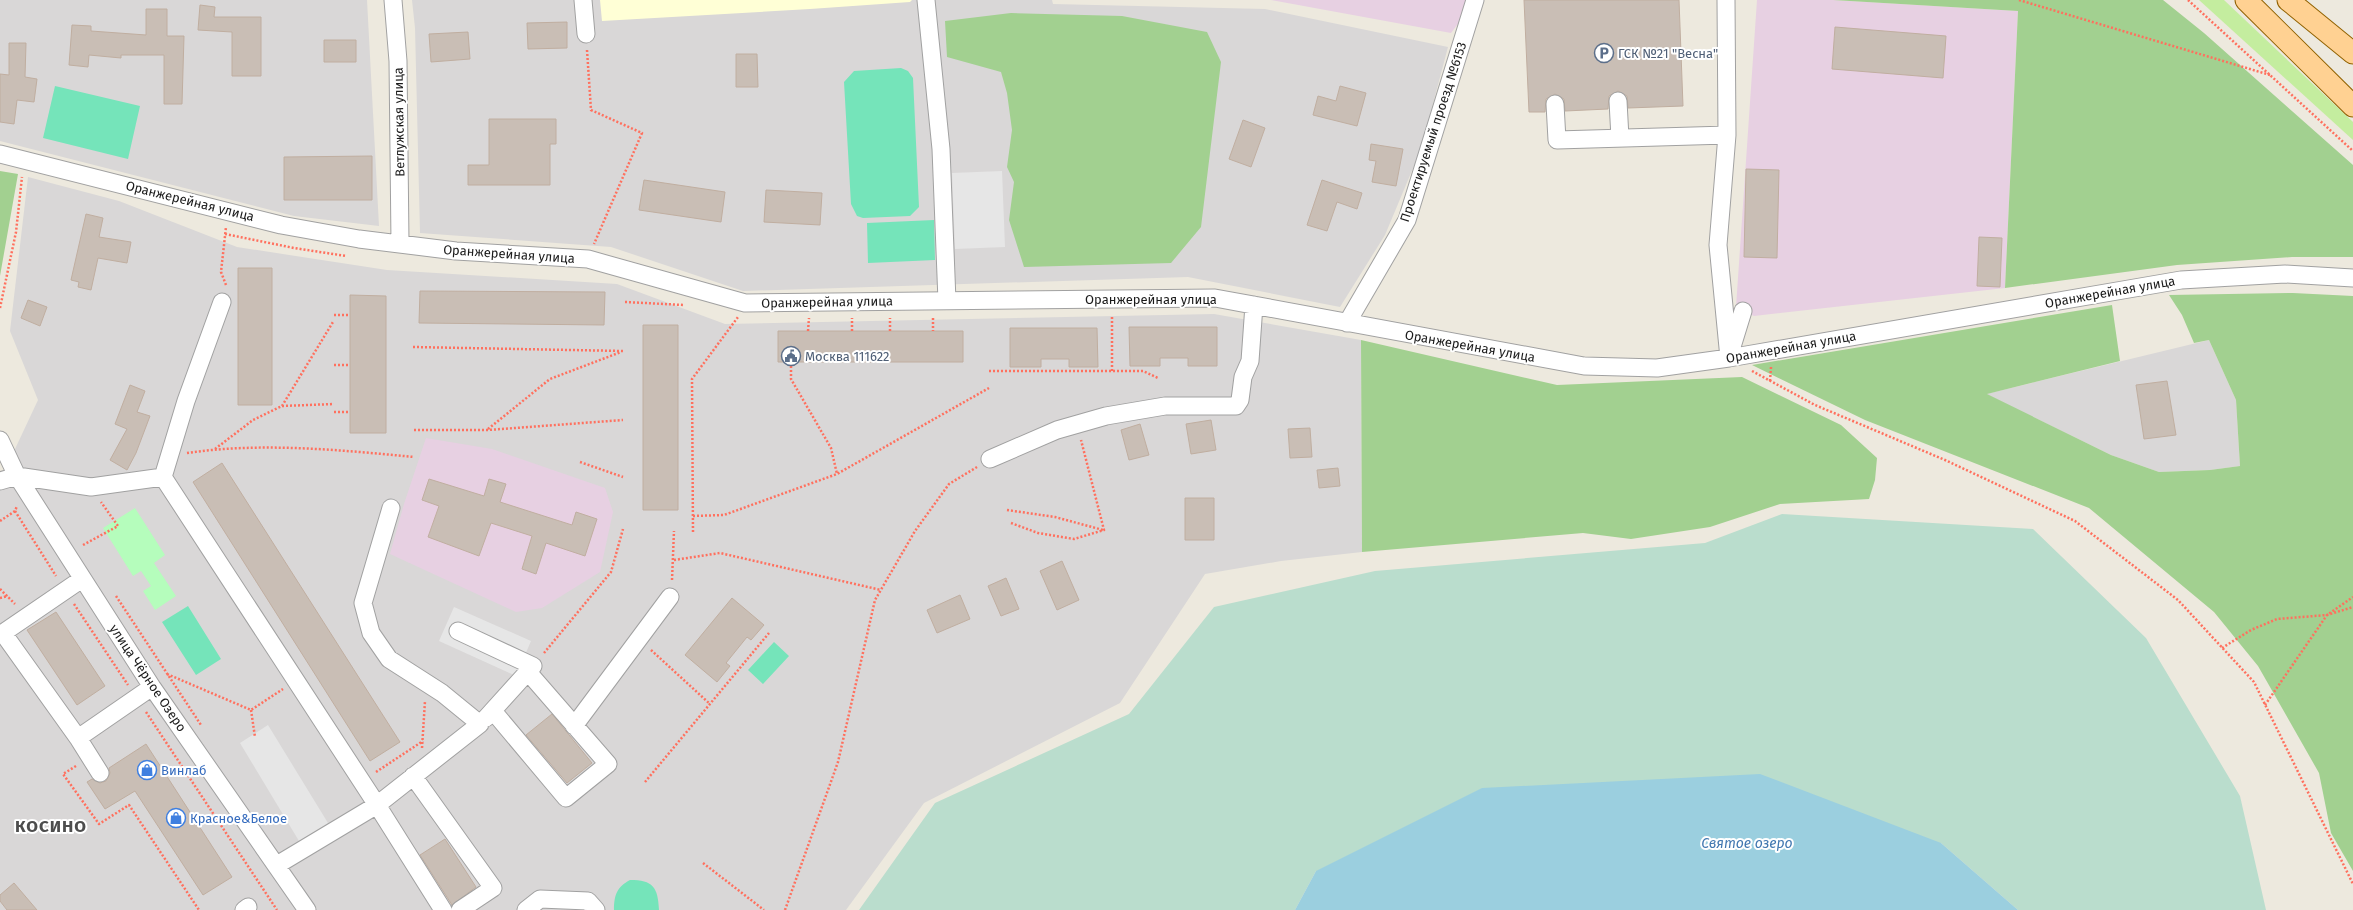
<svg xmlns="http://www.w3.org/2000/svg" width="2353" height="910" font-family="'Fira Sans',sans-serif">
<style>
.residential{fill:#d9d7d7}
.industrial{fill:#e7d0e2}
.education{fill:#ffffd6}
.grass{fill:#c4ed9f}
.forest{fill:#a2d090}
.wetland{fill:#baddcd}
.park{fill:#b5fdbc}
.pitch{fill:#75e4ba}
.parking{fill:#e6e6e6}
.water{fill:#9bcfdf}
.building{fill:#c9beb5;stroke:#c0aea0}
.lines{fill:none;stroke-linecap:round;stroke-linejoin:round}
.minor-casing{stroke:#a1a1a1;stroke-width:19}
.major-casing{stroke:#916200;stroke-width:23}
.path{stroke:#ff705e;stroke-width:2.5;stroke-dasharray:2 2;stroke-linecap:butt}
.minor{stroke:#fff;stroke-width:17}
.major{stroke:#ffd192;stroke-width:21}
.labels{text-anchor:middle;dominant-baseline:central;stroke-width:4;stroke-linejoin:round;paint-order:stroke}
.service-label{font-size:13px;fill:#4e5e75;stroke:#fff;text-anchor:start}
.street-label{font-size:13px;fill:#1a1a1a;stroke:#fff}
.shop-label{font-size:13px;fill:#366cbe;stroke:#fff;text-anchor:start}
.water-label{font-size:14px;font-style:italic;fill:#4177b0;stroke:#fff}
.district-label{font-size:17px;font-weight:bold;letter-spacing:1px;fill:#4d4d4d;stroke:#fff}
</style>
<rect width="100%" height="100%" fill="#ede9de"/>
<path class="residential" d="M0,0H367L379,226L294,216L0,141Z
M412,0H1052L1053,4L1265,9L1448,47L1421,149L1385,235L1340,307L1188,277L743,291L611,247L420,233L415,28Z
M28,177L119,201L237,247L387,270L617,284L725,324L1214,314L1361,340L1362,552L1281,561L1205,574L1120,703L924,803L846,910H0V481L38,400L10,331Z
M2209,340L2236,400L2240,466L2210,470L2159,472L2111,455L1986,394Z"/>
<path class="industrial" d="M1271,0H1476L1451,33Z
M1757,0H1833L2018,11L2005,288L1754,316L1736,307Z
M426,438L492,449L605,488L613,512L600,572L542,608L516,612L390,554L404,504Z"/>
<path class="education" d="M600,0H912L910,2L810,9L602,21Z"/>
<path class="grass" d="M2199,0H2224L2353,122V140Z"/>
<path class="forest" d="M1833,0H2163L2204,33L2353,165V257H2292L2177,265L2005,288L2018,11Z
M1011,13L1122,16L1207,32L1221,62L1201,227L1171,263L1024,267L1009,220L1014,182L1007,167L1012,130L1007,93L1001,72L947,57L945,21Z
M0,171L18,174L0,276Z
M2293,293L2353,296V871L2331,833L2319,773L2258,666L2214,612L2089,508L1865,420L1752,365L2112,305L2120,361L1987,394L2111,455L2159,472L2210,470L2240,466L2236,400L2209,340L2194,343L2182,315L2169,295Z
M1361,340L1557,385L1742,377L1841,425L1877,458L1875,480L1869,499L1780,504L1710,527L1631,539L1583,533L1362,552Z"/>
<path class="wetland" d="M1782,514L2033,529L2146,638L2240,796L2266,910H2018L1941,843L1316,871L1295,910H859L935,803L1129,714L1214,607L1375,571L1705,543Z"/>
<path class="park" d="M135,508L165,555L154,563L176,596L155,610L143,591L151,586L141,571L133,576L103,528Z"/>
<path class="pitch" d="M901,68L908,71L913,78L919,207L910,216L863,218L857,216L851,204L844,82L854,71Z
M55,86L140,106L128,159L43,138Z
M934,220L935,260L868,263L867,223Z
M188,606L221,659L196,675L162,622Z
M774,642L789,656L763,684L748,670Z
M630,880C653,880 658,887 659,910H614C614,895 617,887 630,880Z"/>
<path class="parking" d="M1002,171L1005,247L955,249L952,173Z
M454,607L531,641L516,676L439,641Z
M268,725L328,823L299,841L240,743Z"/>
<path class="water" d="M1760,774L1941,843L2018,910H1295L1316,871L1482,788Z"/>
<path class="building" d="M1524,0H1679L1683,106L1628,108L1627,96L1618,91L1609,96L1608,109L1565,111L1564,99L1555,94L1546,99L1545,112H1529Z
M200,5L215,7L214,17H261V76H232V32L198,30Z
M146,9H167V36H184L182,104H164V55H121V58L89,55L88,67L69,65L72,25L91,26V31L146,35Z
M567,22V48L528,49L527,23Z
M1835,27L1946,36L1943,78L1832,69Z
M468,32L470,59L431,62L429,34Z
M324,40H356V62H324Z
M9,43H26L25,77L37,79L34,102L17,100L14,124L0,122V74L9,75Z
M736,54H757L758,87H736Z
M1340,86L1366,93L1357,126L1313,115L1318,96L1336,101Z
M489,119H556V144H550V185H468V165H489Z
M1243,120L1265,128L1251,167L1229,159Z
M1371,144L1403,149L1396,186L1372,182L1376,161L1369,160Z
M372,156V200H284V157Z
M1746,169L1779,170L1777,258L1744,257Z
M644,180L725,192L721,222L639,210Z
M1322,180L1362,193L1357,209L1337,202L1327,231L1307,225Z
M766,190L822,193L820,225L764,222Z
M86,214L103,218L99,237L131,242L127,263L98,258L91,290L78,287L79,282L71,280Z
M1979,237L2002,238L2000,287L1977,286Z
M238,268H272V405H238Z
M420,291L605,292L604,325L419,323Z
M350,295L386,296V433H350Z
M28,300L47,307L40,326L21,318Z
M643,325H678V510H643Z
M1129,327H1217V366H1188V358H1160V366H1130Z
M1010,328H1097L1098,367H1069V359H1041V367H1010Z
M778,331H963V362H778Z
M2167,381L2176,435L2144,439L2136,385Z
M130,385L145,391L137,412L150,416L136,453L127,470L110,460L127,429L115,424Z
M1211,420L1216,450L1191,454L1186,424Z
M1140,424L1149,455L1129,460L1121,430Z
M1310,428L1312,457L1290,458L1288,429Z
M222,463L400,742L370,761L193,482Z
M1338,468L1340,486L1319,488L1317,470Z
M429,479L484,496L489,479L506,484L500,502L572,525L576,512L597,519L585,556L546,543L536,574L522,569L532,536L491,523L479,556L428,537L439,506L422,500Z
M1185,498H1214V540H1185Z
M1062,561L1079,600L1057,610L1040,571Z
M1006,578L1019,609L1001,616L988,586Z
M960,595L970,619L937,633L927,610Z
M732,598L764,625L751,640L747,637L726,663L730,666L717,682L685,655Z
M56,612L105,686L77,705L27,630Z
M552,714L592,763L567,783L526,735Z
M146,744L232,877L203,895L135,791L105,809L87,782L92,779L100,783L106,781L110,773L109,768Z
M445,839L476,887L452,905L420,855Z
M14,883L37,910H7L0,901V895Z"/>
<g class="lines">
<g class="minor-casing">
<path id="minor" d="M393,0L398,61L400,243
M583,0L586,34
M926,0L941,149L947,301
M1726,0L1727,135
M1618,101L1620,138
M1555,104L1557,140L1727,135L1718,245L1729,358
M0,154L281,225L359,239L456,251L588,259L745,303L1215,298L1584,366L1657,368L1729,358L2181,280L2285,274L2353,278
M1347,323L1407,220L1475,0
M1731,350L1743,311
M0,440L17,476L152,687L307,910
M990,459L1057,430L1106,416L1165,406H1236L1240,400L1243,377L1250,361L1254,305
M163,477L186,401L222,302
M0,481L17,476L91,487L163,477L377,805L443,910
M82,579L3,633L78,738L152,687
M458,631L533,666L486,718
M493,711L566,798L608,764L528,672
M574,726L670,597
M78,738L100,773
M413,776L493,888L460,910
M277,865L377,805L480,724L442,693L389,659L371,633L363,603L391,508
M244,910L248,907
M526,910L540,899L588,901L596,910"/>
</g>
<g class="major-casing">
<path id="major" d="M2246,0L2353,106
M2288,0L2353,53"/>
</g>
<path class="path" d="M2019,0L2270,75
M2188,0L2353,151
M587,50L591,110L642,133L594,244
M225,234L294,248L346,256
M226,285L221,272L226,227
M625,302L684,305
M0,308L16,232L22,177
M334,315H350
M933,318V331
M808,331L809,318
M852,331V318
M890,331V318
M413,347L623,351
M791,362V379L831,448L837,474
M334,365H350
M989,371H1143L1158,378
M1112,371V315
M1752,371L1815,405L1945,460L2075,521L2178,600L2254,682L2353,884
M1770,381L1771,367
M282,406L334,404
M334,412H350
M488,429L550,379L621,352
M414,430H488L623,420
M215,449L253,420L282,406L333,322
M187,453C260,442 341,450 414,457
M580,462L623,477
M1007,510L1055,517L1103,530
M15,511L56,576
M693,516L724,515L837,474L989,388
M0,521L15,511L17,506
M1011,523L1038,533L1074,539L1104,530L1081,440
M693,532L692,379L738,317
M83,545L118,526L101,502
M674,560L720,553L881,590
M672,580L674,531
M0,589L15,604
M116,596L201,725
M0,598L8,596
M74,604L128,685
M2222,648L2251,630L2277,619L2327,615L2353,607
M651,650L710,704
M544,653L611,572L623,529
M167,674L251,710L283,689
M2265,705L2327,615L2353,597
M251,710L255,737
M146,712L277,910
M422,748L425,701
M76,766L63,774L99,824L129,805L199,910
M376,772L423,741
M645,782L769,633
M703,863L764,910
M785,910L838,762L875,600L915,531L949,484L977,467"/>
<use href="#minor" class="minor"/>
<use href="#major" class="major"/>
</g>
<defs>
<g id="parking-ring" transform="scale(1)"><circle r="9.5" fill="#fff" stroke="#5c6f8a" stroke-width="1.5"/><path d="M-3.5-5.5H1a3.5 3.5 0 0 1 0 7H-1V5.5H-3.5ZM-1-3.4V-.6H.8a1.4 1.4 0 0 0 0-2.8Z" fill="#5c6f8a"/></g>
<g id="civic-ring" transform="scale(1)"><circle r="9.5" fill="#fff" stroke="#5c6f8a" stroke-width="1.5"/><path d="M-.6-6.5H3V-4.5H.6V-3L4-1V1h2V6H-6V1h2V-1L-.6-3ZM-1.2 2.5V6h2.4V2.5Z" fill="#5c6f8a"/></g>
<g id="shop-ring" transform="scale(1)"><circle r="9.5" fill="#fff" stroke="#3f7fe0" stroke-width="1.5"/><path d="M-5-2.5h2.3a2.7 3.5 0 0 1 5.4 0H5L5.5 6h-11ZM-1.5-2.5h3a1.5 2.3 0 0 0-3 0Z" fill="#3f7fe0"/></g>
</defs>
<g fill-rule="evenodd">
<use href="#parking-ring" x="1604" y="53"/>
<use href="#civic-ring" x="791" y="356"/>
<use href="#shop-ring" x="147" y="770"/>
<use href="#shop-ring" x="176" y="818"/>
</g>
<g class="labels">
<g class="service-label">
<text x="1618" y="53">ГСК №21 "Весна"</text>
<text x="805" y="356">Москва 111622</text>
</g>
<g class="street-label">
<text transform="translate(399 122) rotate(-91)">Ветлужская улица</text>
<text transform="translate(1433 132) rotate(-72)">Проектируемый проезд №6153</text>
<text transform="translate(190 201) rotate(14)">Оранжерейная улица</text>
<text transform="translate(509 254) rotate(4)">Оранжерейная улица</text>
<text transform="translate(2110 292) rotate(-10)">Оранжерейная улица</text>
<text x="1151" y="299">Оранжерейная улица</text>
<text transform="translate(827 302) rotate(-1)">Оранжерейная улица</text>
<text transform="translate(1470 346) rotate(10)">Оранжерейная улица</text>
<text transform="translate(1791 347) rotate(-10)">Оранжерейная улица</text>
<text transform="translate(148 678) rotate(56)">улица Чёрное Озеро</text>
</g>
<g class="shop-label">
<text x="161" y="770">Винлаб</text>
<text x="190" y="818">Красное&amp;Белое</text>
</g>
<g class="water-label">
<text x="1747" y="843">Святое озеро</text>
</g>
<g class="district-label">
<text x="51" y="826">КОСИНО</text>
</g>
</g>
</svg>
